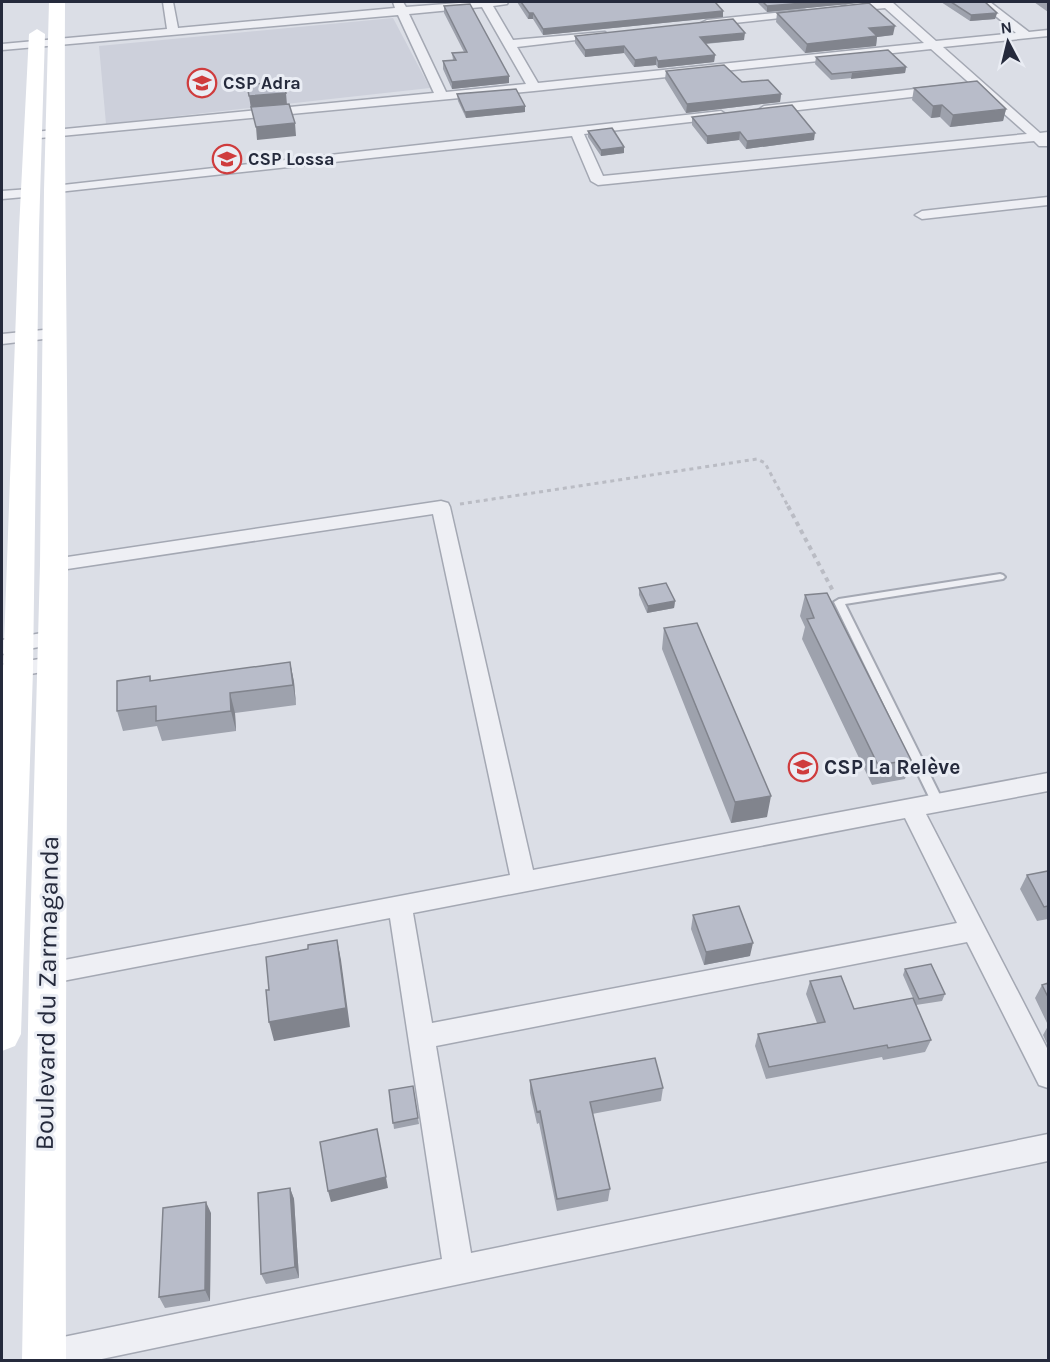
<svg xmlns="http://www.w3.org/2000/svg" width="1050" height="1362" font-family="Karla,sans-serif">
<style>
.built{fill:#cdd0db}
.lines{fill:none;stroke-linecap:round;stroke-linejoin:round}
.lane-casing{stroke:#a4a8b3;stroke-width:4}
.street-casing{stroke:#a4a8b3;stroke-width:3}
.path-far1{stroke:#babcc4;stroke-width:3;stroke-dasharray:4 4;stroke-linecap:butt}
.path{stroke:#babcc4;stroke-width:4;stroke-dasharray:4.5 4.5;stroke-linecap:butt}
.lane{fill:#eeeff4;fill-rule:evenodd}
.street{fill:#eeeff4;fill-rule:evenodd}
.secondary{fill:#fff;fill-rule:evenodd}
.wall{fill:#9ea2ad}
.shaded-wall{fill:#81848d}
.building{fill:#b8bcc9;stroke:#81848d;stroke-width:1.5}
.labels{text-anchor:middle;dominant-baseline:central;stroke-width:6;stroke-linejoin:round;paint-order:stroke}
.far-poi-label{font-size:18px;font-weight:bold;fill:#252a3c;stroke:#eaedf4;text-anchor:start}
.poi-label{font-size:21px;font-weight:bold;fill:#252a3c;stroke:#eaedf4;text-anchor:start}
.near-street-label{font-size:26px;fill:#252a3c;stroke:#eaedf4}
</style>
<rect width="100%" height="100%" fill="#dbdee6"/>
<path class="built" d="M393,18L430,88L106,124L99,46Z"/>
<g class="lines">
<g class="lane-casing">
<path id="lane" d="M1000,574L1003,575L1005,577L1003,579L845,604L944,803L942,806L938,808L934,806L932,803L834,602L839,599Z"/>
</g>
<g class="street-casing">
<path id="street" d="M163,2H173L178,28L395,8L393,2H403L406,7L472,2H508L507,4L493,6L513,40L605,32L607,34L601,37L517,47L538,83L924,43L885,8L844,12L838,9C850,0 878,1 892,2L936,41L1016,33L979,2H990L1029,32L1048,30V36L943,47L1040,133L1048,132V146H1039L1034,141L598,185L591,181L572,136L49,193L47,190L54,186L721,111L727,115L725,118L584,134L603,176L1027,134L931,49L534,91L29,139L28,136L29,133L34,132L434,93L398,15L2,50V44L167,29ZM482,7L526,84L446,92L409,14Z
M804,10L808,11V15L707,26L701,23L707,20Z
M942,86L946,87V93L764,114L758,110L764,106Z
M30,189L35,190L37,193L35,196L2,199V191Z
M1048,197V205L922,219L915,215L922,211Z
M54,329L60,331L62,334L60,337L2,344V334Z
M441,501L448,503L450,507L533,870L1048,773V791L926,814L1048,1050V1088L1039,1085L967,942L436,1046L471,1253L1048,1134V1161L97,1360H30L29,1356L33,1345L44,1341L442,1259L390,918L47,984L38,981L34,973L38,965L510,875L433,514L54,571L47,570L44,565L47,560L54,559ZM905,818L957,923L432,1023L413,913Z
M53,631L60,633L63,638L60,643L2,654V640Z
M52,657L59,659L62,664L59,669L2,679V665Z"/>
</g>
<path class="path-far1" d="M460,504L757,459L765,463L789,508"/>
<path class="path" d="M788,506L833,591"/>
<use href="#lane" class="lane"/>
<use href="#street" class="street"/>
<path class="secondary" d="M49,2H65C64,191 68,380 68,568C67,832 65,1096 66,1360H22L29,973L40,565L44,190Z
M37,29L45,34L39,229L33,670L21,1034L15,1046L2,1051V700L19,229L29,34Z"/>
</g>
<path class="wall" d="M517,2H715L723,11V17L543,35L533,19H528Z
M757,2H858V3L767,12Z
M941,2H985L997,13L995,19L970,21Z
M1034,2H1048V12Z
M444,6L509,83L452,89L443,69V61L453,60L452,53L464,52L444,13Z
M777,13L893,35L877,37L876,46L805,53L776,22Z
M575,36L744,40L706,44L715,55L714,62L658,68L656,65L634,67L624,53L585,57L575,43Z
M816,57L906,67L905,73L831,80L815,64Z
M666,71L742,82L781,94L780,102L686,113L665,79Z
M914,88L1006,109L1003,121L950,127L940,117L931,118L912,100Z
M457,94L525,112L466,118L458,101Z
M692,117L814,140L746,149L739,140L707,144L692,125Z
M588,131L624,147V153L601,156L588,137Z
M639,588L675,601L674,608L647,613L639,595Z
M805,595L911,760L905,779L872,785L802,639L805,627L800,616Z
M664,628L767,817L731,823L662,649Z
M290,662L294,682L296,705L235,713L236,731L162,741L157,726L123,731L117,711L150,676L151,681Z
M1048,871V919L1037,921L1020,889L1027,875Z
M693,915L750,956L704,965L691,929Z
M905,969L945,994L942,1001L916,1005L931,1040L925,1052L883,1060L882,1057L766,1079L755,1046L758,1034L817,1023L806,994L810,981L854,1009L913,998L903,975Z
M1048,983V1025L1035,998L1042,985Z
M1048,1026V1046L1043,1035Z
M530,1080L663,1088L661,1101L592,1114L610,1189L608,1201L557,1211L539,1123L537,1124L530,1093Z
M413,1086L419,1124L394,1129L389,1090Z
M290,1188L294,1199L299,1278L266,1284L261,1274Z
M211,1213L210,1301L165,1308L159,1297Z"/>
<path class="shaded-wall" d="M816,2H858V3L767,12V6Z
M723,11V17L543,35V29Z
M529,13H533V19H528Z
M997,13L995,19L970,21L971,15Z
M895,26L893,35L877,37L876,46L805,53L807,44L869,28Z
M745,33L744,40L700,44V37Z
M624,46V53L585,57V50Z
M715,55L714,62L658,68V61Z
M656,57V65L634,67L635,60Z
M906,67L905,73L851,79L852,73Z
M509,76V83L452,89V82Z
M286,93L287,105L251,109L249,96Z
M781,94L780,102L686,113L687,104Z
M942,105L940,117L931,118L933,106Z
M525,106V112L466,118L465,112Z
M1006,109L1003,121L950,127L953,115Z
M295,123L296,136L257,140L256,127Z
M740,132L739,140L707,144V136Z
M815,133L814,140L746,149L747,141Z
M624,147V153L601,156V150Z
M675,601L674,608L647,613L648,606Z
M290,662L294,682L296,705L293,685Z
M230,693L235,713L236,731L231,711Z
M771,796L767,817L731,823L735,802Z
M337,940L341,960L350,1027L274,1041L269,1022Z
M753,943L750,956L704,965L706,952Z
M377,1129L388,1188L331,1202L328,1191Z
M290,1188L294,1199L299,1278L295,1267Z
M206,1202L211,1213L210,1301L205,1290Z"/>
<path class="building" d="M521,2H715L723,11L543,29L533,13H529Z
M763,2H816L767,6Z
M951,2H985L997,13L971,15Z
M869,3L895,26L869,28L877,36L807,44L777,13Z
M470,4L509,76L452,82L443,61L456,60L452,53L467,52L444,6Z
M733,19L745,33L700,37L715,55L658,61L656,57L635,60L624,46L585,50L575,36Z
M888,50L906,67L832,74L816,57Z
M724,65L742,82L768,80L781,94L687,104L666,71Z
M282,81L286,93L249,96L247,85Z
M977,81L1006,109L953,115L942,105L933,106L914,88Z
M516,89L525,106L465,112L457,94Z
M289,104L295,123L256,127L251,107Z
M792,105L815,133L747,141L740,132L707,136L692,117Z
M612,128L624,147L601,150L588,131Z
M666,583L675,601L648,606L639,588Z
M827,593L911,760L878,765L807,619L814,618L805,595Z
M697,623L771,796L735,802L664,628Z
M290,662L293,685L230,693L231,711L156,721V706L117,711V681L150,676V681Z
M1048,871V906L1044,907L1027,875Z
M739,906L753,943L706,952L693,915Z
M337,940L346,1008L269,1022L266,990H269L266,957L308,949V945Z
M931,964L945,994L919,999L905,969Z
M841,976L854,1009L913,998L931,1040L888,1048L887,1045L769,1067L758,1034L825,1022L810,981Z
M1048,983V997L1042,985Z
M655,1058L663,1088L590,1102L610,1189L557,1199L540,1111L537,1112L530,1080Z
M413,1086L418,1118L393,1123L389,1090Z
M377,1129L386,1177L328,1191L320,1142Z
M290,1188L295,1267L261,1274L258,1193Z
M206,1202L205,1290L159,1297L163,1208Z"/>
<defs>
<g id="school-ring" transform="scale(1.5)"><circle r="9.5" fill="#eaedf4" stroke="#cf3c3d" stroke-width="1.5"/><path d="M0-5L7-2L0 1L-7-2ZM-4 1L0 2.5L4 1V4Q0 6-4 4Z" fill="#cf3c3d"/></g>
</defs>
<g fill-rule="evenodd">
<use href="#school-ring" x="202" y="83"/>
<use href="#school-ring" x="227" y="159"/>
<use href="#school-ring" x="803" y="767"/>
</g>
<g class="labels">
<g class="far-poi-label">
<text x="223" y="83">CSP Adra</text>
<text x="248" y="159">CSP Lossa</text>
</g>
<g class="poi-label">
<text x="824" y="767">CSP La Relève</text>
</g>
<g class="near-street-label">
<text transform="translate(47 993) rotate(-89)">Boulevard du Zarmaganda</text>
</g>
</g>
<rect width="1050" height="1362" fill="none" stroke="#252a3c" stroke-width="6"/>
<g transform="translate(1008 42) rotate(353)" stroke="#eaedf4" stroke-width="4.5" paint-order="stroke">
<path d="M0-4.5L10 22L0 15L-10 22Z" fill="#252a3c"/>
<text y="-9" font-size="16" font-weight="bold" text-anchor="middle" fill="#252a3c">N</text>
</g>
</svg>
